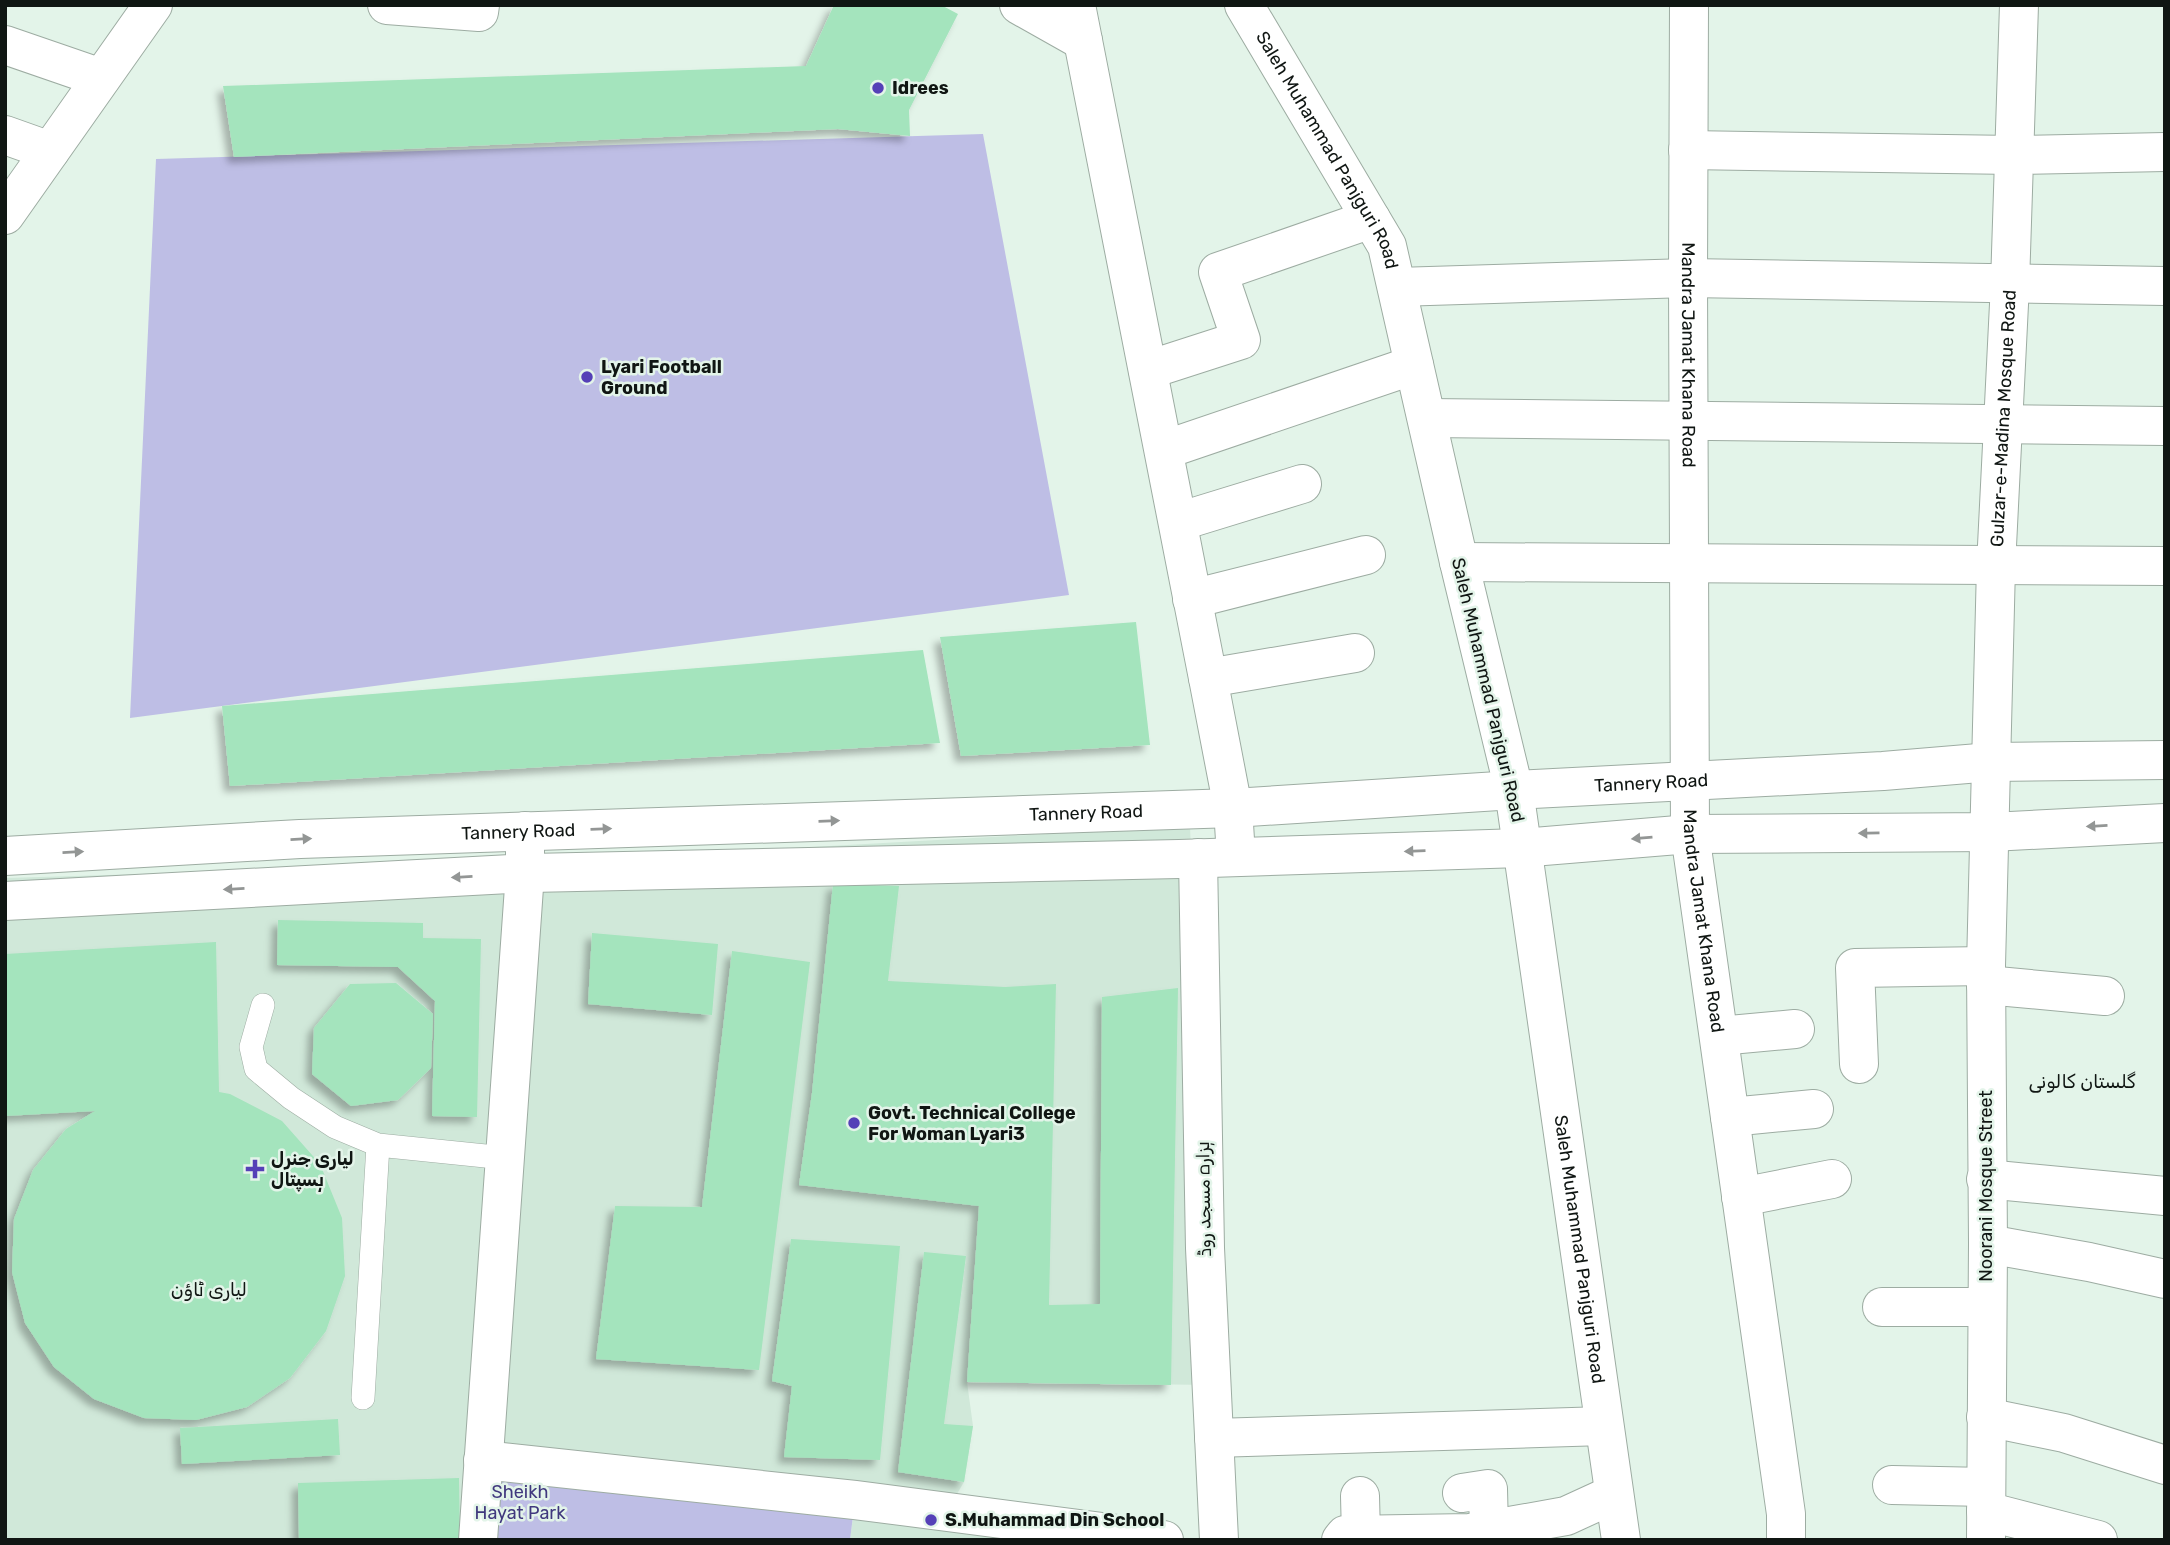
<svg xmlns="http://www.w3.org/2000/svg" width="2170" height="1545" font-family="Rubik,Cairo,sans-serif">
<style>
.built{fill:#d0e8d9}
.green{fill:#bebee5}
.building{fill:#a4e4bd;filter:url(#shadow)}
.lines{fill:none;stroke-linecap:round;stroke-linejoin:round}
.service-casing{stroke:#9daca2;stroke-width:24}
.minor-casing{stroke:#9daca2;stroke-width:40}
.tertiary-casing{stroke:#9daca2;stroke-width:40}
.secondary-casing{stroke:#9daca2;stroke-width:40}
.service{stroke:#fff;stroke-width:23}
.minor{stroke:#fff;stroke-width:38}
.tertiary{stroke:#fff;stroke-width:38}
.secondary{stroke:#fff;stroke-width:38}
.oneway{fill:#939695}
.poi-dot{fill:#5540b7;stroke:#e3f4e9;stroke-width:2.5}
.labels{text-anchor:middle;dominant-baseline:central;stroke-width:5;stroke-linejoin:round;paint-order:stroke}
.poi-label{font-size:18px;font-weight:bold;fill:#101613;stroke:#e3f4e9;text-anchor:start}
.street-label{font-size:18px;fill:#101613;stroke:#e3f4e9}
.park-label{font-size:18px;fill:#40387e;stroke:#e3f4e9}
.neighbourhood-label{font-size:19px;fill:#101613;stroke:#e3f4e9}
</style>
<defs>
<filter id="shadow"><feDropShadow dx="-6" dy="6" stdDeviation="3.5" flood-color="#0004"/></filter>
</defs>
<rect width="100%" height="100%" fill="#e3f4e9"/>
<path class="built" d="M1190,826L1211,1385L967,1382L973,1426L964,1482L947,1511L1164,1540H850L855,1502L478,1540H5V878L526,863Z"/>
<path class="green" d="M983,134L1069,595L130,718L156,159Z
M483,1460L855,1500L850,1540H478Z"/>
<path class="building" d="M834,5H941L958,14L909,110L910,136L838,129L234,157L223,86L806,66Z
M1136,622L1150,745L961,756L940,637Z
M923,650L940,743L230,786L222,706Z
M833,884L899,886L888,981L1005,987L1056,984L1049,1305L1100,1304L1102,997L1178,988L1171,1385L967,1382L979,1206L799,1185L812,1093Z
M278,920L423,923V938L481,939L477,1117L432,1116L435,1001L398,967L277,965Z
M592,933L718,944L712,1015L588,1004Z
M216,942L219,1092L230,1094L282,1121L320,1164L342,1218L345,1276L326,1331L290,1378L247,1407L196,1420L144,1418L94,1399L54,1367L25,1323L12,1272L14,1219L33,1170L66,1129L95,1111L5,1116V954Z
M732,951L810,962L759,1370L596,1359L615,1206L702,1207Z
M396,983L433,1014L431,1068L398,1100L351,1106L312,1074L314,1028L350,984Z
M791,1239L900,1246L880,1460L784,1457L792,1386L772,1381Z
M924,1252L966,1256L944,1424L973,1426L964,1482L898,1472Z
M338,1419L340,1455L182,1464L180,1428Z
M459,1478L460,1540H299L298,1483Z"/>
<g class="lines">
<g class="service-casing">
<path id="service" d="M263,1005L251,1047L256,1069L291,1098L335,1127L378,1145L505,1158
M363,1398L378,1145"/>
</g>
<g class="minor-casing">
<g id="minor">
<path d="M387,5L479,12L480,5"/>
<path d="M1019,5L1083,41"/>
<path d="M1076,5L1208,678L1233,808L1236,856"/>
<path id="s1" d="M1244,5L1387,246L1459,562L1514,790"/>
<path id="s2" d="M1689,5L1688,278L1690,834L1786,1514V1540"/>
<path d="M5,45L101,78"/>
<path d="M5,135L50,151"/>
<path d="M1688,150L2014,155L2165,152"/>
<path d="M5,215L153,5"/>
<path d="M1397,287L1688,278L2165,286"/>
<path d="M1148,370L1241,340L1218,272L1371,219"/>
<path d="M1427,418L2165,426"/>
<path d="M1164,450L1414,365"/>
<path d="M1178,522L1302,484"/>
<path d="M1459,562L2165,566"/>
<path d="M1192,599L1366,555"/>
<path d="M1208,678L1355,653"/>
<path d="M1198,858L1205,1248L1219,1540"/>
<path d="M1986,985L2105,996"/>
<path d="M1719,1036L1795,1029"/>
<path d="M1859,1064L1855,968L1986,966"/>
<path d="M1730,1117L1814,1109"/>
<path d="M1986,1179L2165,1196"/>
<path d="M1741,1197L1832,1179"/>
<path d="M1988,1244L2089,1262L2165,1279"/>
<path d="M1882,1307H1986"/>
<path d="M1986,1417L2064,1433L2165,1465"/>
<path d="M1214,1438L1604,1426"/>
<path d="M483,1460L855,1500L1164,1540"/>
<path d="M1892,1485L1986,1487"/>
<path d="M1462,1493L1488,1489L1489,1529"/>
<path d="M1360,1496L1361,1535"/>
<path d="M1986,1511L2098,1540"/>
<path d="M1341,1540L1345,1535L1470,1533L1566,1516L1614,1494"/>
<path id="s3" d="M1986,1540L1988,1244L1986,966L1996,566L2010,284L2019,5"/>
</g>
</g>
<g class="tertiary-casing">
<g id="tertiary">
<path id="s4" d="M1514,790L1621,1540"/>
<path d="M478,1540L525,873V831"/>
</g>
</g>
<g class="secondary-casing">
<g id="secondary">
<path id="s5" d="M5,856L300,839L1233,808L1514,790L1883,771L1991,762L2165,760"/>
<path d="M5,901L530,873L1179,859L1521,848L1690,834L1991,832L2165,823"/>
</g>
</g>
<use href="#service" class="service"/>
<use href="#minor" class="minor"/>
<use href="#tertiary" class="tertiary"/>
<use href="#secondary" class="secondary"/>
</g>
<defs><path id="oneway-solid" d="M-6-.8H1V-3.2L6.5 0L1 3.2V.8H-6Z" transform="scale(1.75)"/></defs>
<g class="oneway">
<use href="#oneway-solid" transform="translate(829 821) rotate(-2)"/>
<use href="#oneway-solid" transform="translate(2097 826) rotate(177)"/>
<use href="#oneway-solid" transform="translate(601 829) rotate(-2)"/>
<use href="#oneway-solid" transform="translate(1869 833) rotate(179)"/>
<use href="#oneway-solid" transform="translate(1642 838) rotate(175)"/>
<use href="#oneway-solid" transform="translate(301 839) rotate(-3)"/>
<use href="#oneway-solid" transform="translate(1415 851) rotate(178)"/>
<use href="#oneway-solid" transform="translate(73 852) rotate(-3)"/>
<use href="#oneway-solid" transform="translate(462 877) rotate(177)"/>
<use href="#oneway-solid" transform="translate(234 889) rotate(177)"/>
</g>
<g class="poi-dot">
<circle cx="878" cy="88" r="7"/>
<circle cx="587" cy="377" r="7"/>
<circle cx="854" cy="1123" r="7"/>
<path d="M251.5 1158.5h7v7h7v7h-7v7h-7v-7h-7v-7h7z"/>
<circle cx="931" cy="1520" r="7"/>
</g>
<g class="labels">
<g class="poi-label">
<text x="892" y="88">Idrees</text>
<text x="601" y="367">Lyari Football<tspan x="601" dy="21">Ground</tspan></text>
<text x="868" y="1113">Govt. Technical College<tspan x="868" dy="21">For Woman Lyari3</tspan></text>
<text x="271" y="1159">لیاری جنرل<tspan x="271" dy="21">ہسپتال</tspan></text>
<text x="945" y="1520">S.Muhammad Din School</text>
</g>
<g class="street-label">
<text stroke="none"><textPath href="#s1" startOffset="168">Saleh Muhammad Panjguri Road</textPath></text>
<text stroke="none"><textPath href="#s2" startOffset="350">Mandra Jamat Khana Road</textPath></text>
<text stroke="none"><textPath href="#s3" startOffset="1122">Gulzar-e-Madina Mosque Road</textPath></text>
<text transform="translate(1488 690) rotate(77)">Saleh Muhammad Panjguri Road</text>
<text stroke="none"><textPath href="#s5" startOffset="1648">Tannery Road</textPath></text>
<text stroke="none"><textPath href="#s5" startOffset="1082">Tannery Road</textPath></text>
<text stroke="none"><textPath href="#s5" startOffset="514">Tannery Road</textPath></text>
<text stroke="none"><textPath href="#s2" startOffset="917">Mandra Jamat Khana Road</textPath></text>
<text transform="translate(1986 1186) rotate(-90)">Noorani Mosque Street</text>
<text transform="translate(1204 1199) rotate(-91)">ہزارہ مسجد روڈ</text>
<text stroke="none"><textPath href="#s4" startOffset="464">Saleh Muhammad Panjguri Road</textPath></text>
</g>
<g class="park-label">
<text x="520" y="1492">Sheikh<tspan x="520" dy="21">Hayat Park</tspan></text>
</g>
<g class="neighbourhood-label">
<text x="2082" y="1081">گلستان کالونی</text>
<text x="209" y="1289">لیاری ٹاؤن</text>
</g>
</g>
<rect width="2170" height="1545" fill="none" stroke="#101613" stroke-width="14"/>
</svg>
